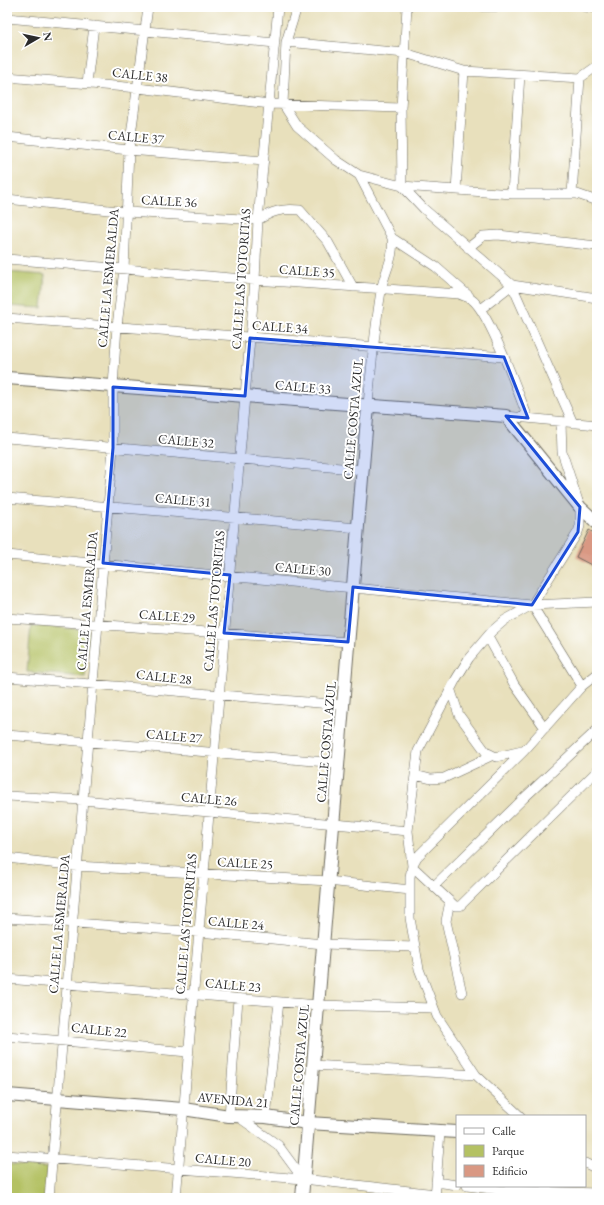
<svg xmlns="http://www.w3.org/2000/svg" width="604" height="1205" font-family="'EB Garamond',serif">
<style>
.green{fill:#b4c163;stroke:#707647}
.building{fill:#d99883}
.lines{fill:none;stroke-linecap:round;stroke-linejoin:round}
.minor-casing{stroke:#6d6a5e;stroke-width:10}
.tertiary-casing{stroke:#6d6a5e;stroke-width:14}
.minor{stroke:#fff;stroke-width:9}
.tertiary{stroke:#fff;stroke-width:12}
.marked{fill:#1d4ed8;fill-opacity:0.2;stroke:#1d4ed8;stroke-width:3;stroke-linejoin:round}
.labels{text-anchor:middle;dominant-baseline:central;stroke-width:4;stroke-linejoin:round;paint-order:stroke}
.street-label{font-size:13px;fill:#2b2b2b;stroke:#fff}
</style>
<rect width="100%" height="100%" fill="#fff"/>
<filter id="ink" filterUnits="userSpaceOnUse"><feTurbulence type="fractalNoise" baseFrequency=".025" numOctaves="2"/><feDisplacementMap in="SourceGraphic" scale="8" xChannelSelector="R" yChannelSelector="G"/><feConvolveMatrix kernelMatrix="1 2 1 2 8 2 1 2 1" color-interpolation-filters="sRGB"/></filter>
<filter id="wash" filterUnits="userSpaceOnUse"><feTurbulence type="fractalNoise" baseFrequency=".012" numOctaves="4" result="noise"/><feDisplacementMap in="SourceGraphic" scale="16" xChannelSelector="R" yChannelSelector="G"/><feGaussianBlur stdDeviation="0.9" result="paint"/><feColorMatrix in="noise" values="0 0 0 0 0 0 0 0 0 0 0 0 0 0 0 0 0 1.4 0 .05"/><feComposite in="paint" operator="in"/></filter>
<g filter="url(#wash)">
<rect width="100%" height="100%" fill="#e8e0bc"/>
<path class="green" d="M7,272L45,275L42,308L7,306Z
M31,625L89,630L85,677L27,672Z
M7,1164L48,1168L45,1198H7Z"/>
<g id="blocks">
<path class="building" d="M589,530L597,535V568L576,557Z"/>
</g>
</g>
<g filter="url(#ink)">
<use href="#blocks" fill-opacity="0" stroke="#6d6a5e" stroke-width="1"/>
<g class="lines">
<g class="minor-casing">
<path id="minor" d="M297,7L286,42L283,104L297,126L336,160L359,175L402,186L512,194H577L597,201
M407,7L401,108L402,186L424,209L512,285L573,423
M483,7H501
M585,7L597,8
M7,18L275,43
M286,42L405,53L464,71L580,78L597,66
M7,77L138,88L270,104L401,108
M87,83L94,26
M7,137L129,150L264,161
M359,175L392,238C395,258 384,272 381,291C375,329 371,368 368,406
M456,190L464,71
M512,194L520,75
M572,194L580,78
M7,199L127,212L258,220C272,211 283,208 300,210L328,242L353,287
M392,238L436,267L469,296
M468,248L483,236L498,235L597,246
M7,259L255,280L459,294C463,296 468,297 471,299C489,310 519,395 528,418
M481,309L512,285L597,298
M7,318L504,357
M506,416L597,425
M561,422L562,452L580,507V526L578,532L532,605L505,620L492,631L469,658L456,679L418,751L408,831L412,866L455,906H460L597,771
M7,438L363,470
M7,498L358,528
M7,555L532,605L597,602
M532,605L582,686
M7,618L348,642
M488,637L514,684L545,728
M7,677L343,705
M451,691L459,715L486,752L496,757L522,751
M7,735L338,763
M415,775L431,779L444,778L491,756
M7,796L83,800L408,831
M7,858L77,866L328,881L410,890
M434,886L524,798L597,730
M450,901L446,921L462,993
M7,918L199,932L323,944L415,947
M7,979L318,1005L434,1008
M7,1036L188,1052
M313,1065L476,1075
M229,1116L238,999
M237,1116L278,1145L303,1179
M520,1116L476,1075L437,1016L419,969L410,918V877L412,866L417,857L524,751L582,686L597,674
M266,1117L279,1002
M7,1155L303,1179L436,1194
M585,1163L597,1169
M436,1182L457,1185
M467,1186L500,1190L597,1193
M49,1198L113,448V387L117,326L124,269L129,150L148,7
M176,1198L255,280L258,220L278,7
M435,1198L440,1132"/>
</g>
<g class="tertiary-casing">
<path id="tertiary" d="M7,378L506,416L580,507L597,523
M7,1095L183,1109L229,1116L266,1117L308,1123L457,1132
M302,1198L368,406"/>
</g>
<use href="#minor" class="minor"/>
<use href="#tertiary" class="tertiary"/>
</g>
</g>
<path class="marked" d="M250,338L504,357L528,418L506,416L580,507L578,532L532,605L353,587L348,642L224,633L230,575L103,563L113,448V387L245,396Z"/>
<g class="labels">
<g class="street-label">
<text transform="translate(140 75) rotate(6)">CALLE 38</text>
<text transform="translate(136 137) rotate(5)">CALLE 37</text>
<text transform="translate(169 201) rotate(3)">CALLE 36</text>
<text transform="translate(307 271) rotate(4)">CALLE 35</text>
<text transform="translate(108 278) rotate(-85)">CALLE LA ESMERALDA</text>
<text transform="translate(241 279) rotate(-86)">CALLE LAS TOTORITAS</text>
<text transform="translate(280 327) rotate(4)">CALLE 34</text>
<text transform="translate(303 387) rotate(5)">CALLE 33</text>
<text transform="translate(353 419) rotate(-85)">CALLE COSTA AZUL</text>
<text transform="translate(186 441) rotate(5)">CALLE 32</text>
<text transform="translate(183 500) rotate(5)">CALLE 31</text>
<text transform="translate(303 569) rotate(5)">CALLE 30</text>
<text transform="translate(87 601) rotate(-85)">CALLE LA ESMERALDA</text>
<text transform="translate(214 601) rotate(-85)">CALLE LAS TOTORITAS</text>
<text transform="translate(167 616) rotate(4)">CALLE 29</text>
<text transform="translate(164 677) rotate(6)">CALLE 28</text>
<text transform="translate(174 736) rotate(5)">CALLE 27</text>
<text transform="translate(326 742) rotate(-85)">CALLE COSTA AZUL</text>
<text transform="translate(209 799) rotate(5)">CALLE 26</text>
<text transform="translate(245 863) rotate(3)">CALLE 25</text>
<text transform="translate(236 923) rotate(5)">CALLE 24</text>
<text transform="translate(59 924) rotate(-85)">CALLE LA ESMERALDA</text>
<text transform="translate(186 924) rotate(-85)">CALLE LAS TOTORITAS</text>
<text transform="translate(233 985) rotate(5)">CALLE 23</text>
<text transform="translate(99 1030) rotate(6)">CALLE 22</text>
<text transform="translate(299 1065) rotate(-85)">CALLE COSTA AZUL</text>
<text transform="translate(233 1100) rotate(5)">AVENIDA 21</text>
<text transform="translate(223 1160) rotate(5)">CALLE 20</text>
</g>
</g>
<rect width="604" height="1205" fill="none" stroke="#fff" stroke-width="24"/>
<rect x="456" y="1115" width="130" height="72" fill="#ffffff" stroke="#aaaaaa"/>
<rect x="464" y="1128" width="20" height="6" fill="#ffffff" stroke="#aaaaaa"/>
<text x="492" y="1135" font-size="12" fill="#2b2b2b">Calle</text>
<rect x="464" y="1145" width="20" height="12" fill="#b4c163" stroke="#aaaaaa"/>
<text x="492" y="1155" font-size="12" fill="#2b2b2b">Parque</text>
<rect x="464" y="1165" width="20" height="12" fill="#d99883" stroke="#aaaaaa"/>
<text x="492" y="1175" font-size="12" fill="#2b2b2b">Edificio</text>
<g transform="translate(38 38) rotate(81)" stroke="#ffffff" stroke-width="3" paint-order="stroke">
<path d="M0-3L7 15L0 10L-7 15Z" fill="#2b2b2b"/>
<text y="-6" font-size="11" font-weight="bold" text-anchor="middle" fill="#2b2b2b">N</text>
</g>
</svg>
